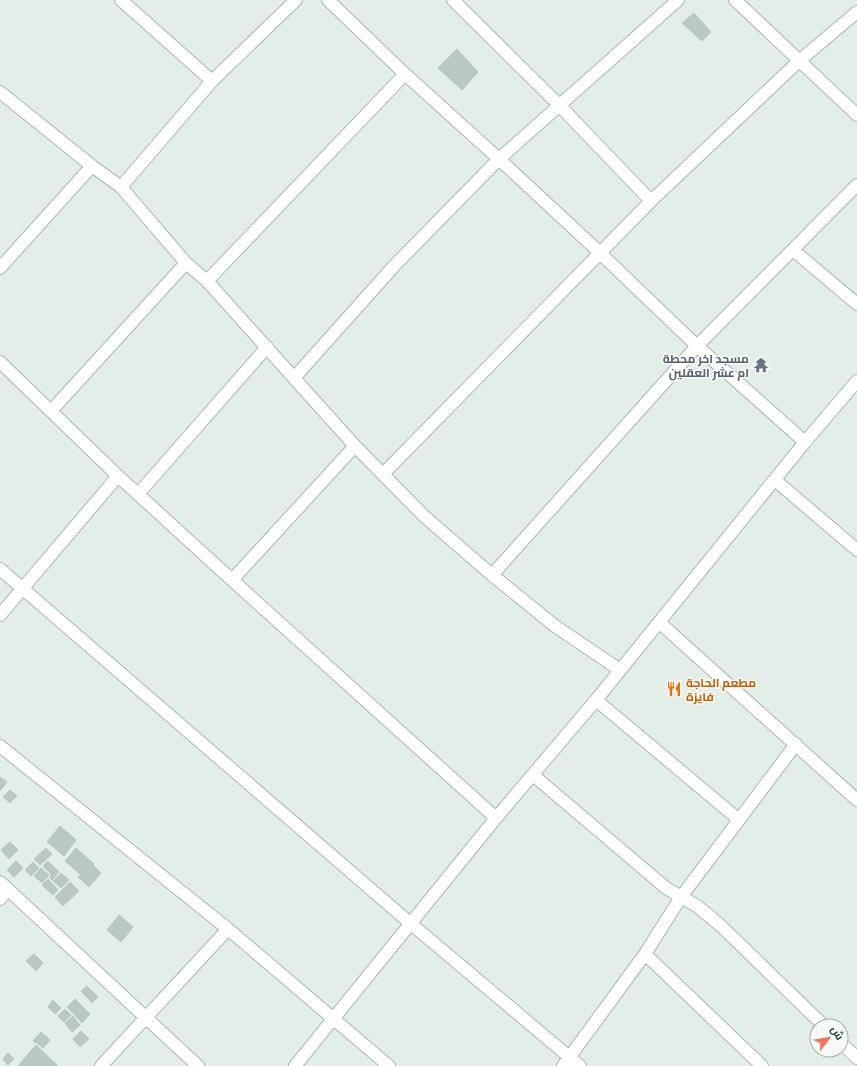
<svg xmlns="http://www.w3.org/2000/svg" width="857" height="1066" font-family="'Titillium Web',Cairo,sans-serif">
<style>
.building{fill:#b9c9c2;stroke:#b6c8bf}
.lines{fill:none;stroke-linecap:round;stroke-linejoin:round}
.minor-casing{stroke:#a6b7b0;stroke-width:14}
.minor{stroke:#fff;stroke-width:12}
.labels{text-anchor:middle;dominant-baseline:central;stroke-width:3;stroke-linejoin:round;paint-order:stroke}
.worship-label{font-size:12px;font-weight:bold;fill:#5b616d;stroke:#f5faf7;text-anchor:end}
.food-label{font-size:12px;font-weight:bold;fill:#c56008;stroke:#f5faf7;text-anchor:start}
</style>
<rect width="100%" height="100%" fill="#e4eee9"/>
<path class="building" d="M694,13L711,32L702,41L682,23Z
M457,49L478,72L462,90L438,68Z
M0,777L7,782L0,791Z
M10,790L17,796L10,803L3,797Z
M60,826L76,840L64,856L47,842Z
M10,842L18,850L9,859L1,850Z
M46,848L52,854L40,865L34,859Z
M76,848L94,864L93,865L101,873L89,887L78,877L81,875L65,861Z
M16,861L23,868L14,877L7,870Z
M48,861L59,872L52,880L50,878L51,874L43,866Z
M33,862L39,868L31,876L25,870Z
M41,868L49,875L42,883L34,876Z
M61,873L69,880L61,888L53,881Z
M48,879L58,890L53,895L42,885Z
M70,882L79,891L63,906L55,897Z
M119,915L133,927L121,942L107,930Z
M34,954L43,963L36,971L26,961Z
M87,986L98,997L92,1003L81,991Z
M75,999L90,1014L82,1023L67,1007Z
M53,1000L61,1008L55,1014L48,1007Z
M65,1009L71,1015L64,1022L58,1016Z
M73,1016L80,1025L72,1032L65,1023Z
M81,1031L89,1039L80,1047L73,1039Z
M41,1032L50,1040L43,1048L36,1042L35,1043L33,1041Z
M36,1045L58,1066H18Z
M8,1053L14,1059L8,1065L3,1059Z"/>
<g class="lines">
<g class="minor-casing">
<path id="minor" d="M121,0L212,81
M328,0L405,74L499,159L599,252L697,346L805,442
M453,0L559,105L651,201
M735,0L857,115
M0,92L92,166L121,187L186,263L207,281L355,446L425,517L492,575L555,626L620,670
M121,187L212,81L296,0
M793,250L857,304
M0,268L92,166
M207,281L405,74
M0,362L118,476L232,580L496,818
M294,378L394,266L499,159L678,0
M51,411L186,263
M383,474L651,201L799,61L857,12
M775,480L857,550
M138,494L267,347
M0,569L410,923L580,1066
M492,575L697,346L857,185
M232,580L355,446
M0,615L118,476
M660,623L857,800
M596,700L738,819
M0,746L228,929L389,1066
M533,775L666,888L697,906L720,925L824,1026
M0,882L198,1066
M0,899L8,889
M645,954L762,1066
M841,1043L857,1058
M101,1066L228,929
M295,1066L496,818L596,700L805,442L857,381
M563,1066L645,954L681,897L796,744"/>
</g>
<use href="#minor" class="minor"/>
</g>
<defs>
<g id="temple-bare" transform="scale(1.2)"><path d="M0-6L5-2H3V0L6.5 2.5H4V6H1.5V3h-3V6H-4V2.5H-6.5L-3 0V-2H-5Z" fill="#6b7280" stroke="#f5faf7" stroke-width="2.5" paint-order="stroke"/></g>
<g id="restaurant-bare" transform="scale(1.2)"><path d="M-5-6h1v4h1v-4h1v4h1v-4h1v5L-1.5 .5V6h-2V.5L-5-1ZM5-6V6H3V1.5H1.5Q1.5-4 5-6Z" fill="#e8710a" stroke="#f5faf7" stroke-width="2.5" paint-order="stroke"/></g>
</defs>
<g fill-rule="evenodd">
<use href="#temple-bare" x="761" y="365"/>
<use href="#restaurant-bare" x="674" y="689"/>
</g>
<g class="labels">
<g class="worship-label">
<text x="749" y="358">مسجد اخر محطة<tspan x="749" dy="14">ام عشر العقلين</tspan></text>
</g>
<g class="food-label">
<text x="686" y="682">مطعم الحاجة<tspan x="686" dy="14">فايزة</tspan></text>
</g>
</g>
<g transform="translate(829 1038) rotate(59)"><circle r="19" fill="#f5faf7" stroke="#a1b0aa"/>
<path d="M0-3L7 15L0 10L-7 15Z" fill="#f5735b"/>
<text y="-6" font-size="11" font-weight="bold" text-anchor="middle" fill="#234136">ش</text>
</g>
</svg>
